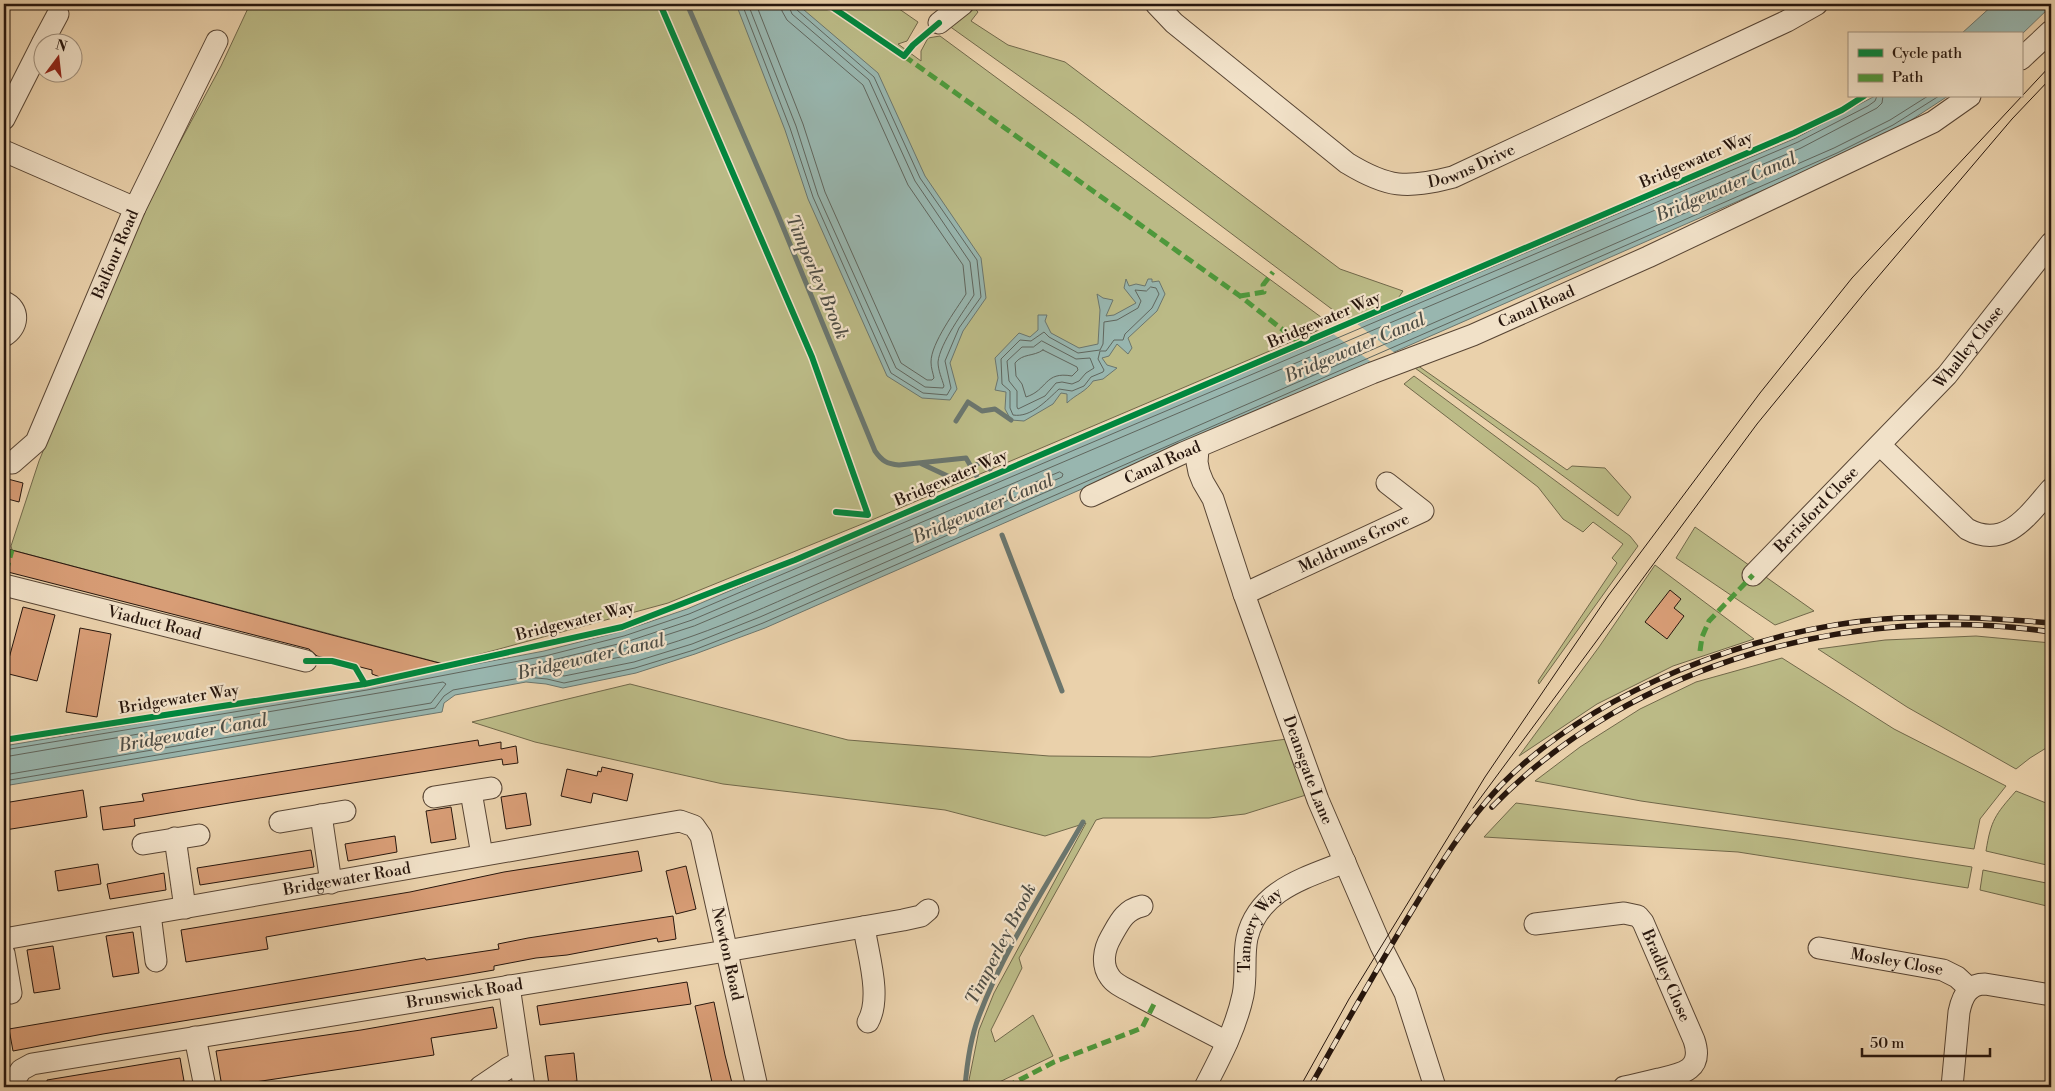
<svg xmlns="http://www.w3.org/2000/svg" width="2055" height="1091" font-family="'Libre Bodoni',serif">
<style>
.green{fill:#bbba86;stroke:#71684a}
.water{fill:#98b6af;stroke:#6b766e}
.pier{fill:#ead1ab}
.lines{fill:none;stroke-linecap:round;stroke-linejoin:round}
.shore{stroke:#60665e;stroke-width:1}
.stream{stroke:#6b766e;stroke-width:5}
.building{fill:#d89d76;stroke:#27160d}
.street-casing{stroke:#584534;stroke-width:23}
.street{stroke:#f1e1c8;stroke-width:21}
.tram{stroke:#27160d;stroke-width:1}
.rail-casing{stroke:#27160d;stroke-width:5.5}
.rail{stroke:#f1e1c8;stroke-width:4;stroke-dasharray:11;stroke-linecap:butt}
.quiet{stroke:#4e983b;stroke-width:5;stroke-dasharray:10 5;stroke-linecap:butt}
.cycleway-casing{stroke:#f1e1c8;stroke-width:9}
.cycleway{stroke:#00873e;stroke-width:6}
.labels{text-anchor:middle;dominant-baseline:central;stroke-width:4.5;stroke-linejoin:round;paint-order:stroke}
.street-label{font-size:16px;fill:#27160d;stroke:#f1e1c8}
.water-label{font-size:18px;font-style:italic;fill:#4f4e46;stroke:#f1e1c8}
</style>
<rect width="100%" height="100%" fill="#ead1ab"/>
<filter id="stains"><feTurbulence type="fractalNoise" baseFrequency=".004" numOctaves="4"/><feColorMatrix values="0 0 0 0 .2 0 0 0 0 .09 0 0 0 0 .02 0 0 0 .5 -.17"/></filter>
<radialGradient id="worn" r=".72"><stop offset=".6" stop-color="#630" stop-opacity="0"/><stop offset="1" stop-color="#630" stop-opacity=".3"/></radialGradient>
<path class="green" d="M250,4H892L918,22L907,41L898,44L921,61V51L928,38L940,36L1325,320L1319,330L867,522L668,603L444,664L12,550L11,546L39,461L138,220L221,66Z
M971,4L978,12L971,21L1008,45L1065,62L1340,269L1403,291L1395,303L1351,319L1337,313L1075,116L945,23Z
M1417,365L1567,470L1572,466L1605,468L1631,497L1618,516L1415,368Z
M1414,376L1630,536L1638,546L1539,684L1538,681L1617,563L1612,558L1623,544L1593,522L1583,532L1563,519L1538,487L1404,384Z
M1695,527L1814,611L1775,625L1676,558Z
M1655,565L1754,639L1673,666L1597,704L1519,756L1599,647Z
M1976,636L2051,643V745L2030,758L2016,769L1907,707L1818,649L1885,640Z
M1782,658L1894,729L2006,786L1980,819L1974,849L1641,801L1535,781L1580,747L1640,709L1696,682Z
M630,684L848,740L1049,756L1150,757L1287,739L1306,795L1245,814L1209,818H1103L1096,820L1019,958L1022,968L991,1030L995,1042L1033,1015L1053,1056L989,1087H970L969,1080L979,1030L994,993L1086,823L1045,836L945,810L723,784L535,742L472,722Z
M2016,791L2051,805V866L1986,851C1991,820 1995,815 2016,791Z
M1516,803L1790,839L1972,867L1968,888L1738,852L1484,837Z
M1983,870L2051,884V907L1980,890Z"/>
<path class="water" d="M736,4H797L878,73L925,176L981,258L986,298L963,331L950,363L957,389L950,400L922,398L887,376L808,199L785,130Z
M1994,4H2051V6L2021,35V34H1961Z
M1875,96H1948L1896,130L1809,170L765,628L695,654L636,673L563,688L546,684L526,682L455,695L444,703L442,712L4,786V746L366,685L544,651L623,631L687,609L1796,138Z
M1126,279L1129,286L1136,284L1145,286L1148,279H1152V282L1159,281L1165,294L1157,311L1128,338L1132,348L1128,354L1117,344L1109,356L1102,358L1107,365L1117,368L1103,379L1093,381C1086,392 1076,394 1067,403V394L1061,393L1053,404L1024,421L1011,420L1005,409L1006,392L995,390L998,378L995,358L1019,333L1030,337L1038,330V315H1047L1045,321L1051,333L1079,348L1098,344L1100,310L1097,294L1103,298L1113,300L1106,316L1114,315L1136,303L1124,288Z"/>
<path class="pier" d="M1356,323L1396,354L1374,364L1332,333Z"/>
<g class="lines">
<path class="shore" d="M742,4L790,128L813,197L891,373L923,393L947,395L951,388L945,361L959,328L981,297L977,260L920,178L874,77L797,10L795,4
M748,4L796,126L818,195L896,368L925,387L943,388L944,386C942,379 938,370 938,362C940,343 964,311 974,295L970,262L915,181L869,80L792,14L788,4
M756,4L803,124L825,192L901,363L927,380H932L934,378C933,373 931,368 931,362C931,343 956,310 966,294L963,265L908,185L863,85L787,20L782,11L781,4
M1883,96L1882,103L1877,108L1801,148L692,620L626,642L528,666L526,669L564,676L634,662L692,644L760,617L1834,148L1890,120L1928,96
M1151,287L1156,288L1159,294L1152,308L1125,334L1123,340H1114L1106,351H1100L1098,359L1104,370L1103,372L1091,377L1084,386L1072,391L1059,389C1047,400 1031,418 1013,415L1010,408V391L1002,384L1001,359L1020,340L1031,341L1044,332L1049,337L1078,353L1100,350L1103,344L1104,322L1117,320L1138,308L1141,301L1135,290L1146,291Z
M1042,341L1076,359L1090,358L1094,368L1086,373L1079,381L1072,384L1062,382L1056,383L1045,396L1018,409L1017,407V391L1009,381L1007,361L1022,347H1033Z
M1043,350L1077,367L1078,370L1072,376C1044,371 1048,390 1026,397L1022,384L1016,376L1015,363C1023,353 1033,357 1043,350Z
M1060,472L1063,474L1062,477C985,510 909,544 833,577C759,610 685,645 606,660L603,659L605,655L694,626Z
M4,750L367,690L545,656L624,636L689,614L1798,142L1868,106L1875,101L1877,96
M4,757L443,682L446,684L431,703L4,775
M4,781L435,708L444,696L453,690L526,677L547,679L564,683L635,668L694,650L763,623L1837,153L1893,125L1939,96"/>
<path class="stream" d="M687,4L776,210L875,451C882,461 887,464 899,465L966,458L977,477
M956,421L968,402L982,411L995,409L1011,420
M922,464L954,479L984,460L990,469
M1002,535L1062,691
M965,1087C967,1063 970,1039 979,1016C1004,949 1047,885 1083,822"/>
</g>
<path class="building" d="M4,478L23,483L19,502L4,498Z
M4,548L332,635L443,664L380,677L372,674V670L317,656L309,649L4,571Z
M1670,590L1681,599L1674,608L1684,616L1667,639L1645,622Z
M23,607L55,615L37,681L5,673Z
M80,628L111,634L97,717L66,712Z
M478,740L479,746L501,742V749L516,746L518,763L503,765L502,759L241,801L134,819L135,826L103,830L100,807L144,801L142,794Z
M602,767L633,774L627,801L593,793L591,803L561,796L567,769L597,776L598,771L601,772Z
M83,790L87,817L5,830L4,803Z
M526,793L531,825L506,829L501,797Z
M451,807L456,839L431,843L426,811Z
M395,836L397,852L348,861L345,844Z
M311,850L314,867L200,885L197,868Z
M638,851L642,871L266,937L268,949L186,962L181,930L410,892L504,872Z
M98,864L101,884L58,891L55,871Z
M686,866L696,909L676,914L666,871Z
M164,873L166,890L110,899L107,884Z
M673,916L676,939L658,942L657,938L567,955L536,958L494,966V970L459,976L103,1034L13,1051L9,1029L425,958L426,960L499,949L498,944L528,938Z
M133,932L139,973L113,977L106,936Z
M53,946L60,989L34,993L27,950Z
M687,982L691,1004L540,1025L537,1006Z
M714,1002L725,1055L733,1087H713L704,1046L695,1006Z
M493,1007L497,1028L431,1038L434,1055L222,1087L216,1051L361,1030Z
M574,1053L577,1081L549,1085L545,1056Z
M180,1058L184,1081L146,1087H47V1080Z"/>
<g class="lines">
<g class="street-casing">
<g id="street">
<path id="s1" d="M1156,4L1174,23L1347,163C1388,188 1406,189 1453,177L1787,21L1817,4"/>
<path d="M939,23L963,4"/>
<path d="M43,42L58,14"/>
<path d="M2021,59L2051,31"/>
<path d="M4,119L42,44"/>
<path d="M4,151L135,208"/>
<path d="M4,302C21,309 18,328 4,336"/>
<path d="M1880,445L1967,529C2006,550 2028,515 2051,489"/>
<path id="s2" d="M1198,449L1197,462L1199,472L1203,482L1213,499L1244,594L1318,800L1381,946L1405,993L1435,1087"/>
<path id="s3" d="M4,461L12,463L36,442L135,208L217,41"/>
<path id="s4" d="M1091,496L1183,453L1372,373L1473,335L1648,257L1933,122L1970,96"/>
<path id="s5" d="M1753,575L1947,375L2051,243"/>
<path id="s6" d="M4,585L306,661"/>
<path id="s7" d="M1244,594L1423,511L1387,483"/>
<path d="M471,792L482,855"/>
<path d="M434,797L491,788"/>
<path d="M321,815L331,883"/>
<path d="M280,822L345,811"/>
<path d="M175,838L185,908"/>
<path d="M143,844L199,835"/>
<path d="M1142,906C1124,910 1119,923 1111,937C1104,949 1101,965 1110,977C1115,985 1127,989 1135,994C1165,1010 1196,1026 1227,1042"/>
<path d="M150,914L156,961"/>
<path id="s8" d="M1535,924L1624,913L1638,916L1643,922L1694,1040C1704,1070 1682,1074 1659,1079C1647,1082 1635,1085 1624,1087"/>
<path d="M864,927C868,955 882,997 868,1022"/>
<path id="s9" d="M4,939L680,821L694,826L701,836L757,1087"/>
<path id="s10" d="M1819,948L1943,970L1957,977L1970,989"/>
<path d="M4,953L11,993"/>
<path d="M509,986L524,1087"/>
<path d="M195,1037L205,1087"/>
<path id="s11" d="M10,1087L21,1070L32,1064L726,951L903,920L921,916L928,910"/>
<path d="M480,1087L508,1068L520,1062"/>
<path id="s12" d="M1205,1087C1220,1058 1236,1028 1243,995C1247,976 1243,957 1247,938C1258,890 1305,878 1345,862"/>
<path d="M1952,1087L1959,1012C1962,997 1968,984 1985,984L2051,995"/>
</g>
</g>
<use href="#street" class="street"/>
<path class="tram" d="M1473,808L1757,424L1866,291L2012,119L2051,78
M1300,1087L1349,999L1485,777L1608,596L1760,393L1852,278L2051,65"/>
<g class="rail-casing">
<path id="rail" d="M1492,807C1631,663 1855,602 2051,632
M1310,1087C1344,1027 1377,968 1413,909C1439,866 1466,822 1501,785C1594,691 1754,629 1884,619C1940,615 1995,618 2051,623"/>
</g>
<use href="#rail" class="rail"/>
<path class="quiet" d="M904,56L1240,296L1302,345
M1240,296L1264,292L1263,285L1273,272
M6,572L12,550
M1700,651L1702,637L1709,621L1753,575
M1006,1087L1054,1062L1142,1028L1154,1004"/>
<g class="cycleway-casing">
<path id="cycleway" d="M660,4L812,357L868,515L836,512
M823,4L832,7L904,56L913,45L939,23
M306,661H332L355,667L365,684
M4,740L365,684L622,627L795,560L1794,133L1842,110L1864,96"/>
</g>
<use href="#cycleway" class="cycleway"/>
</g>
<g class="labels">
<g class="street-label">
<text transform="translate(1696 160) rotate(-23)">Bridgewater Way</text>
<text stroke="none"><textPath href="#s1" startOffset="381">Downs Drive</textPath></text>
<text stroke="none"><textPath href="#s3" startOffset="244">Balfour Road</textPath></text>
<text stroke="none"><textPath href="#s4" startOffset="484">Canal Road</textPath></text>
<text transform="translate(1324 320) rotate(-23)">Bridgewater Way</text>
<text stroke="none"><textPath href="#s5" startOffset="314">Whalley Close</textPath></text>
<text stroke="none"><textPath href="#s4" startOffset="79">Canal Road</textPath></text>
<text transform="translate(951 478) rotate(-23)">Bridgewater Way</text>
<text stroke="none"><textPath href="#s5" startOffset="91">Berisford Close</textPath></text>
<text stroke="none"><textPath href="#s7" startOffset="121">Meldrums Grove</textPath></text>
<text transform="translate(575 621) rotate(-14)">Bridgewater Way</text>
<text stroke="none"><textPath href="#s6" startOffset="155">Viaduct Road</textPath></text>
<text transform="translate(179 699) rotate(-9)">Bridgewater Way</text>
<text stroke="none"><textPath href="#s2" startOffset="341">Deansgate Lane</textPath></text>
<text stroke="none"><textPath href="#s9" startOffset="348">Bridgewater Road</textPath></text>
<text stroke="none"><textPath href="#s12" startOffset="169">Tannery Way</textPath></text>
<text stroke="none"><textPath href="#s9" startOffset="834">Newton Road</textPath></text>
<text stroke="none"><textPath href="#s10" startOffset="79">Mosley Close</textPath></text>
<text stroke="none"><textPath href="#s8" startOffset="170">Bradley Close</textPath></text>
<text stroke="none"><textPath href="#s11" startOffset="471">Brunswick Road</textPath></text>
</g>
<g class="water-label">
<text transform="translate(1726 187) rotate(-23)">Bridgewater Canal</text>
<text transform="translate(817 277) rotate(67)">Timperley Brook</text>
<text transform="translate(1355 348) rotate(-23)">Bridgewater Canal</text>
<text transform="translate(983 509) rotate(-23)">Bridgewater Canal</text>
<text transform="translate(591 657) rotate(-13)">Bridgewater Canal</text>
<text transform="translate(193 733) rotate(-10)">Bridgewater Canal</text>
<text transform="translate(1001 944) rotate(-63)">Timperley Brook</text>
</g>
</g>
<rect width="2055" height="1091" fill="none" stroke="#ead1ab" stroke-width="20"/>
<rect x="5" y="5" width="2045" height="1081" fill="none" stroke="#27160d" stroke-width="2.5"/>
<rect x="10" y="10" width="2035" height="1071" fill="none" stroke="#27160d"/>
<rect x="1848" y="32" width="175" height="65" fill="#f1e1c8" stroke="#a0907d"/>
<rect x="1858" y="49" width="25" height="8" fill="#00873e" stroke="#a0907d"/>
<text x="1892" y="58" font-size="15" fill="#27160d">Cycle path</text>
<rect x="1858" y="74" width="25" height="8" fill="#4e983b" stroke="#a0907d"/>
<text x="1892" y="82" font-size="15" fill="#27160d">Path</text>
<g transform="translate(58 58) rotate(15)"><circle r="24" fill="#f1e1c8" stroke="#a0907d"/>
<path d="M0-4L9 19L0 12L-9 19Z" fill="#8f2418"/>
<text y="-8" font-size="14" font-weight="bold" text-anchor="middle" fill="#27160d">N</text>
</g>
<path d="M1862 1048v8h128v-8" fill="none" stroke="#27160d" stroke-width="2.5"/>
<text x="1870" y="1048" font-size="15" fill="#27160d" stroke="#f1e1c8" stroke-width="4" paint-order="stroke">50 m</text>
<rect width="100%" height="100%" filter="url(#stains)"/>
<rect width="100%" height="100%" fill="url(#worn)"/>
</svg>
